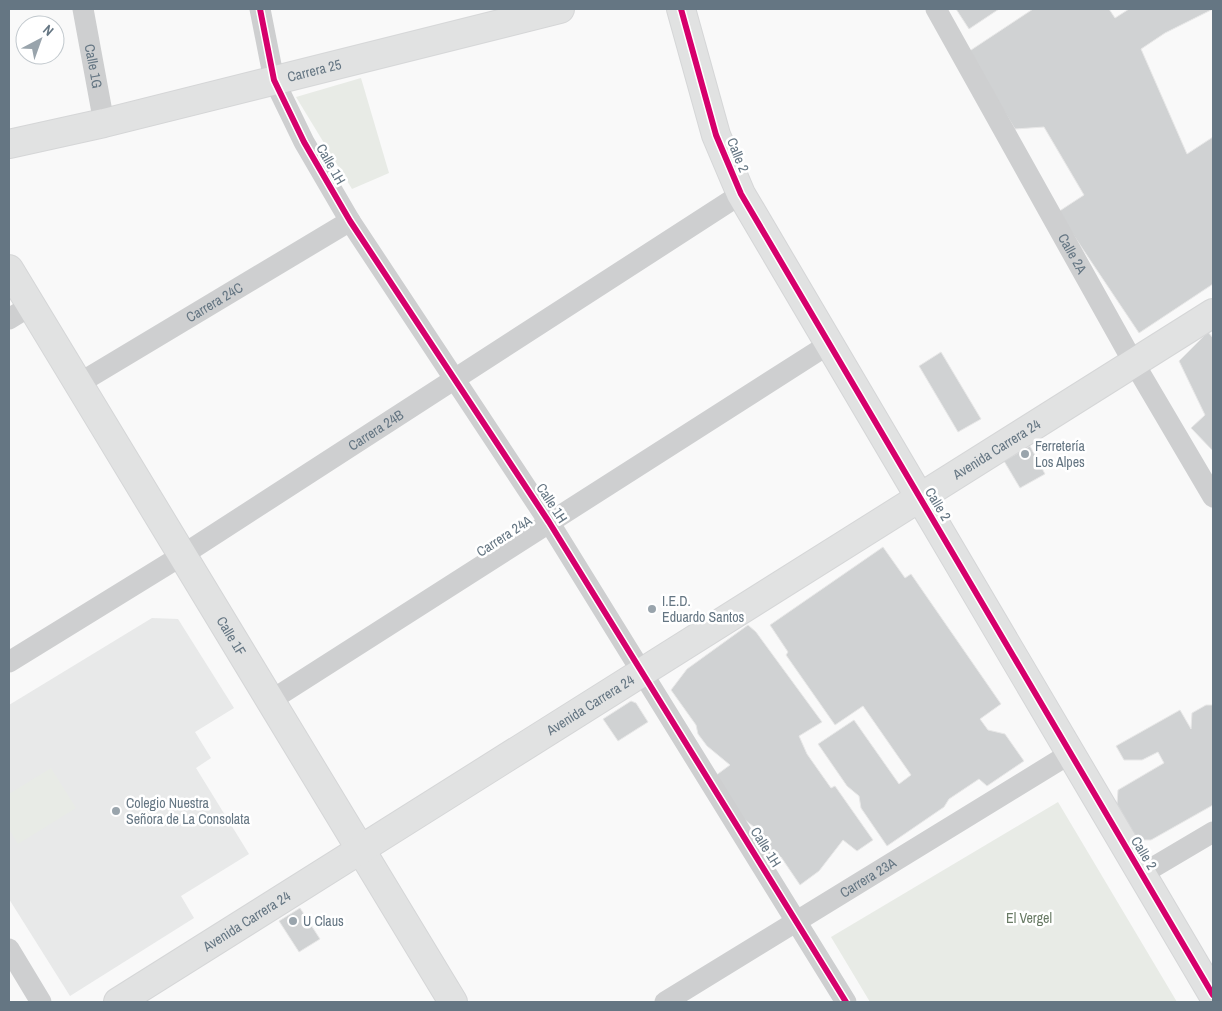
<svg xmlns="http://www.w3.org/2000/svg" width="1222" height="1011" font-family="'Archivo Narrow',sans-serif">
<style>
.built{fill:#e8e9e9}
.green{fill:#e8ebe6}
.building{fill:#d0d2d3;stroke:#e8e8e8}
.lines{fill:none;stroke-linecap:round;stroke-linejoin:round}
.secondary-casing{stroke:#d5d6d7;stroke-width:30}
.street{stroke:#cecfd0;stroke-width:21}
.secondary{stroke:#e1e2e2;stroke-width:28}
.cycleway-casing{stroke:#fff;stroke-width:9}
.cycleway{stroke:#d6006c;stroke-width:6}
.poi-dot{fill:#99a4ac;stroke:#fff;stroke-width:2}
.labels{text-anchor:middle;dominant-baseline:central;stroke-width:5;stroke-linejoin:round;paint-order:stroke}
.street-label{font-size:14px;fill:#657683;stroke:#fff}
.poi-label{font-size:14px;fill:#657683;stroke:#fff;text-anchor:start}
.park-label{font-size:14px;fill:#687a64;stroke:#fff}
</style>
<rect width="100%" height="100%" fill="#f9f9f9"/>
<path class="built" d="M152,618L178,619L234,708L195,732L211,758L196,768L249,854L181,896L194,918L70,996L9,899V705Z"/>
<path class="green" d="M361,78L389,173L352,189L296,97Z
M51,768L76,808L18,844L9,829V794Z
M1058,802L1177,1002H870L831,937Z"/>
<path class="building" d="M956,9H999L969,29Z
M1033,9H1109L1115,18L1129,9H1213L1165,33L1141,49L1187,154L1213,137V284L1139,333L1058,212L1084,195L1044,127L1015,129L968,52Z
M1208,332L1213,338V451L1191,428L1205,415L1179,361Z
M941,352L981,419L958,432L919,366Z
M1030,446L1045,474L1020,488L1004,461Z
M883,547L905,578L911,574L1001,704L980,719L988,730L1005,734L1024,761L987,786L979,779L949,799L944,807L887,846L861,808L859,796L847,786L818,744L854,720L899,784L911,775L863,706L835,725L786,655L788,652L770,625Z
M748,625L756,632L822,722L799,736L807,754L831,788L835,786L873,840L857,851L843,840L819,871L800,885L781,857L766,867L749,843L759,831L735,812L711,779L730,765L707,746L698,734L696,725L671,690L687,669Z
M631,701L636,703L648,722L618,741L603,719Z
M1206,705H1213V805L1151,840H1138L1117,804L1118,790L1164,763L1158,752L1142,760H1124L1116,746L1180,710L1191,729L1192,713Z
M300,908L320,939L299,952L279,921Z"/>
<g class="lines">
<g class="secondary-casing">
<g id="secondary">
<path d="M681,9L716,135L741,194L1213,995"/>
<path id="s6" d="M9,144L104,123L560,9"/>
<path id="s7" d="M9,269L453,1002"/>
<path id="s8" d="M118,1002L1213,313"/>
</g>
</g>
<g class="street">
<path id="s1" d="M83,9L104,123"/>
<path d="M260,9L274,80L304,142L350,221L549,522L846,1002"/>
<path id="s2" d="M936,9L1127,351L1213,497"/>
<path d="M9,319L30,306"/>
<path id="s3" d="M78,384L350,221"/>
<path id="s4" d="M9,662L181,556L741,194"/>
<path d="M270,701L829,344"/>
<path d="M1142,874L1213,832"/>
<path d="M9,949L41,1002"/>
<path id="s5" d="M665,1002L1071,753"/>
</g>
<use href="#secondary" class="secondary"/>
<g class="cycleway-casing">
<path id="cycleway" d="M260,9L274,80L304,142L350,221L549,522L846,1002
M681,9L716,135L741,194L1213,995"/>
</g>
<use href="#cycleway" class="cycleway"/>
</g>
<g class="poi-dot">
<circle cx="1025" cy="454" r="5"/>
<circle cx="652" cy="609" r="5"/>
<circle cx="116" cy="811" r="5"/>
<circle cx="293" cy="921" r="5"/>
</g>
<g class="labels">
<g class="street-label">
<text stroke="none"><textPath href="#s1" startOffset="58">Calle 1G</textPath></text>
<text stroke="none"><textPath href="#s6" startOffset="314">Carrera 25</textPath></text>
<text transform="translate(738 155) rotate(68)">Calle 2</text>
<text transform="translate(331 164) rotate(60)">Calle 1H</text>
<text stroke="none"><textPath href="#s2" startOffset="280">Calle 2A</textPath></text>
<text stroke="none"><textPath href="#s3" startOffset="159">Carrera 24C</textPath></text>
<text stroke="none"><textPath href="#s4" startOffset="434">Carrera 24B</textPath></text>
<text stroke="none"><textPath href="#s8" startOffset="1038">Avenida Carrera 24</textPath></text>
<text transform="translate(552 503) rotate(57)">Calle 1H</text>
<text transform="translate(938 504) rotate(59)">Calle 2</text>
<text transform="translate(504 536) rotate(-33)">Carrera 24A</text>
<text stroke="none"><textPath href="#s7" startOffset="429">Calle 1F</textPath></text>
<text stroke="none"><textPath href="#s8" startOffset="558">Avenida Carrera 24</textPath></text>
<text transform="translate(766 847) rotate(58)">Calle 1H</text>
<text transform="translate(1144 853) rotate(59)">Calle 2</text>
<text stroke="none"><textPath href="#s5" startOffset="238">Carrera 23A</textPath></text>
<text stroke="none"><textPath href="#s8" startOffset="152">Avenida Carrera 24</textPath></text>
</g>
<g class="poi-label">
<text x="1035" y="446">Ferretería<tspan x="1035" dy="16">Los Alpes</tspan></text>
<text x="662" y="601">I.E.D.<tspan x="662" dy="16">Eduardo Santos</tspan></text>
<text x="126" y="803">Colegio Nuestra<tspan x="126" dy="16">Señora de La Consolata</tspan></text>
<text x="303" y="921">U Claus</text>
</g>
<g class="park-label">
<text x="1029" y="918">El Vergel</text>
</g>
</g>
<rect width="1222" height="1011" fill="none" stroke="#657683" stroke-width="20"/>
<g transform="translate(40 40) rotate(41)"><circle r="24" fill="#ffffff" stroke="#c1c8cd"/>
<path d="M0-4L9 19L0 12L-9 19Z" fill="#99a4ac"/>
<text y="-8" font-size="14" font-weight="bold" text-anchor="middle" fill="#657683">N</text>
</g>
</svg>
